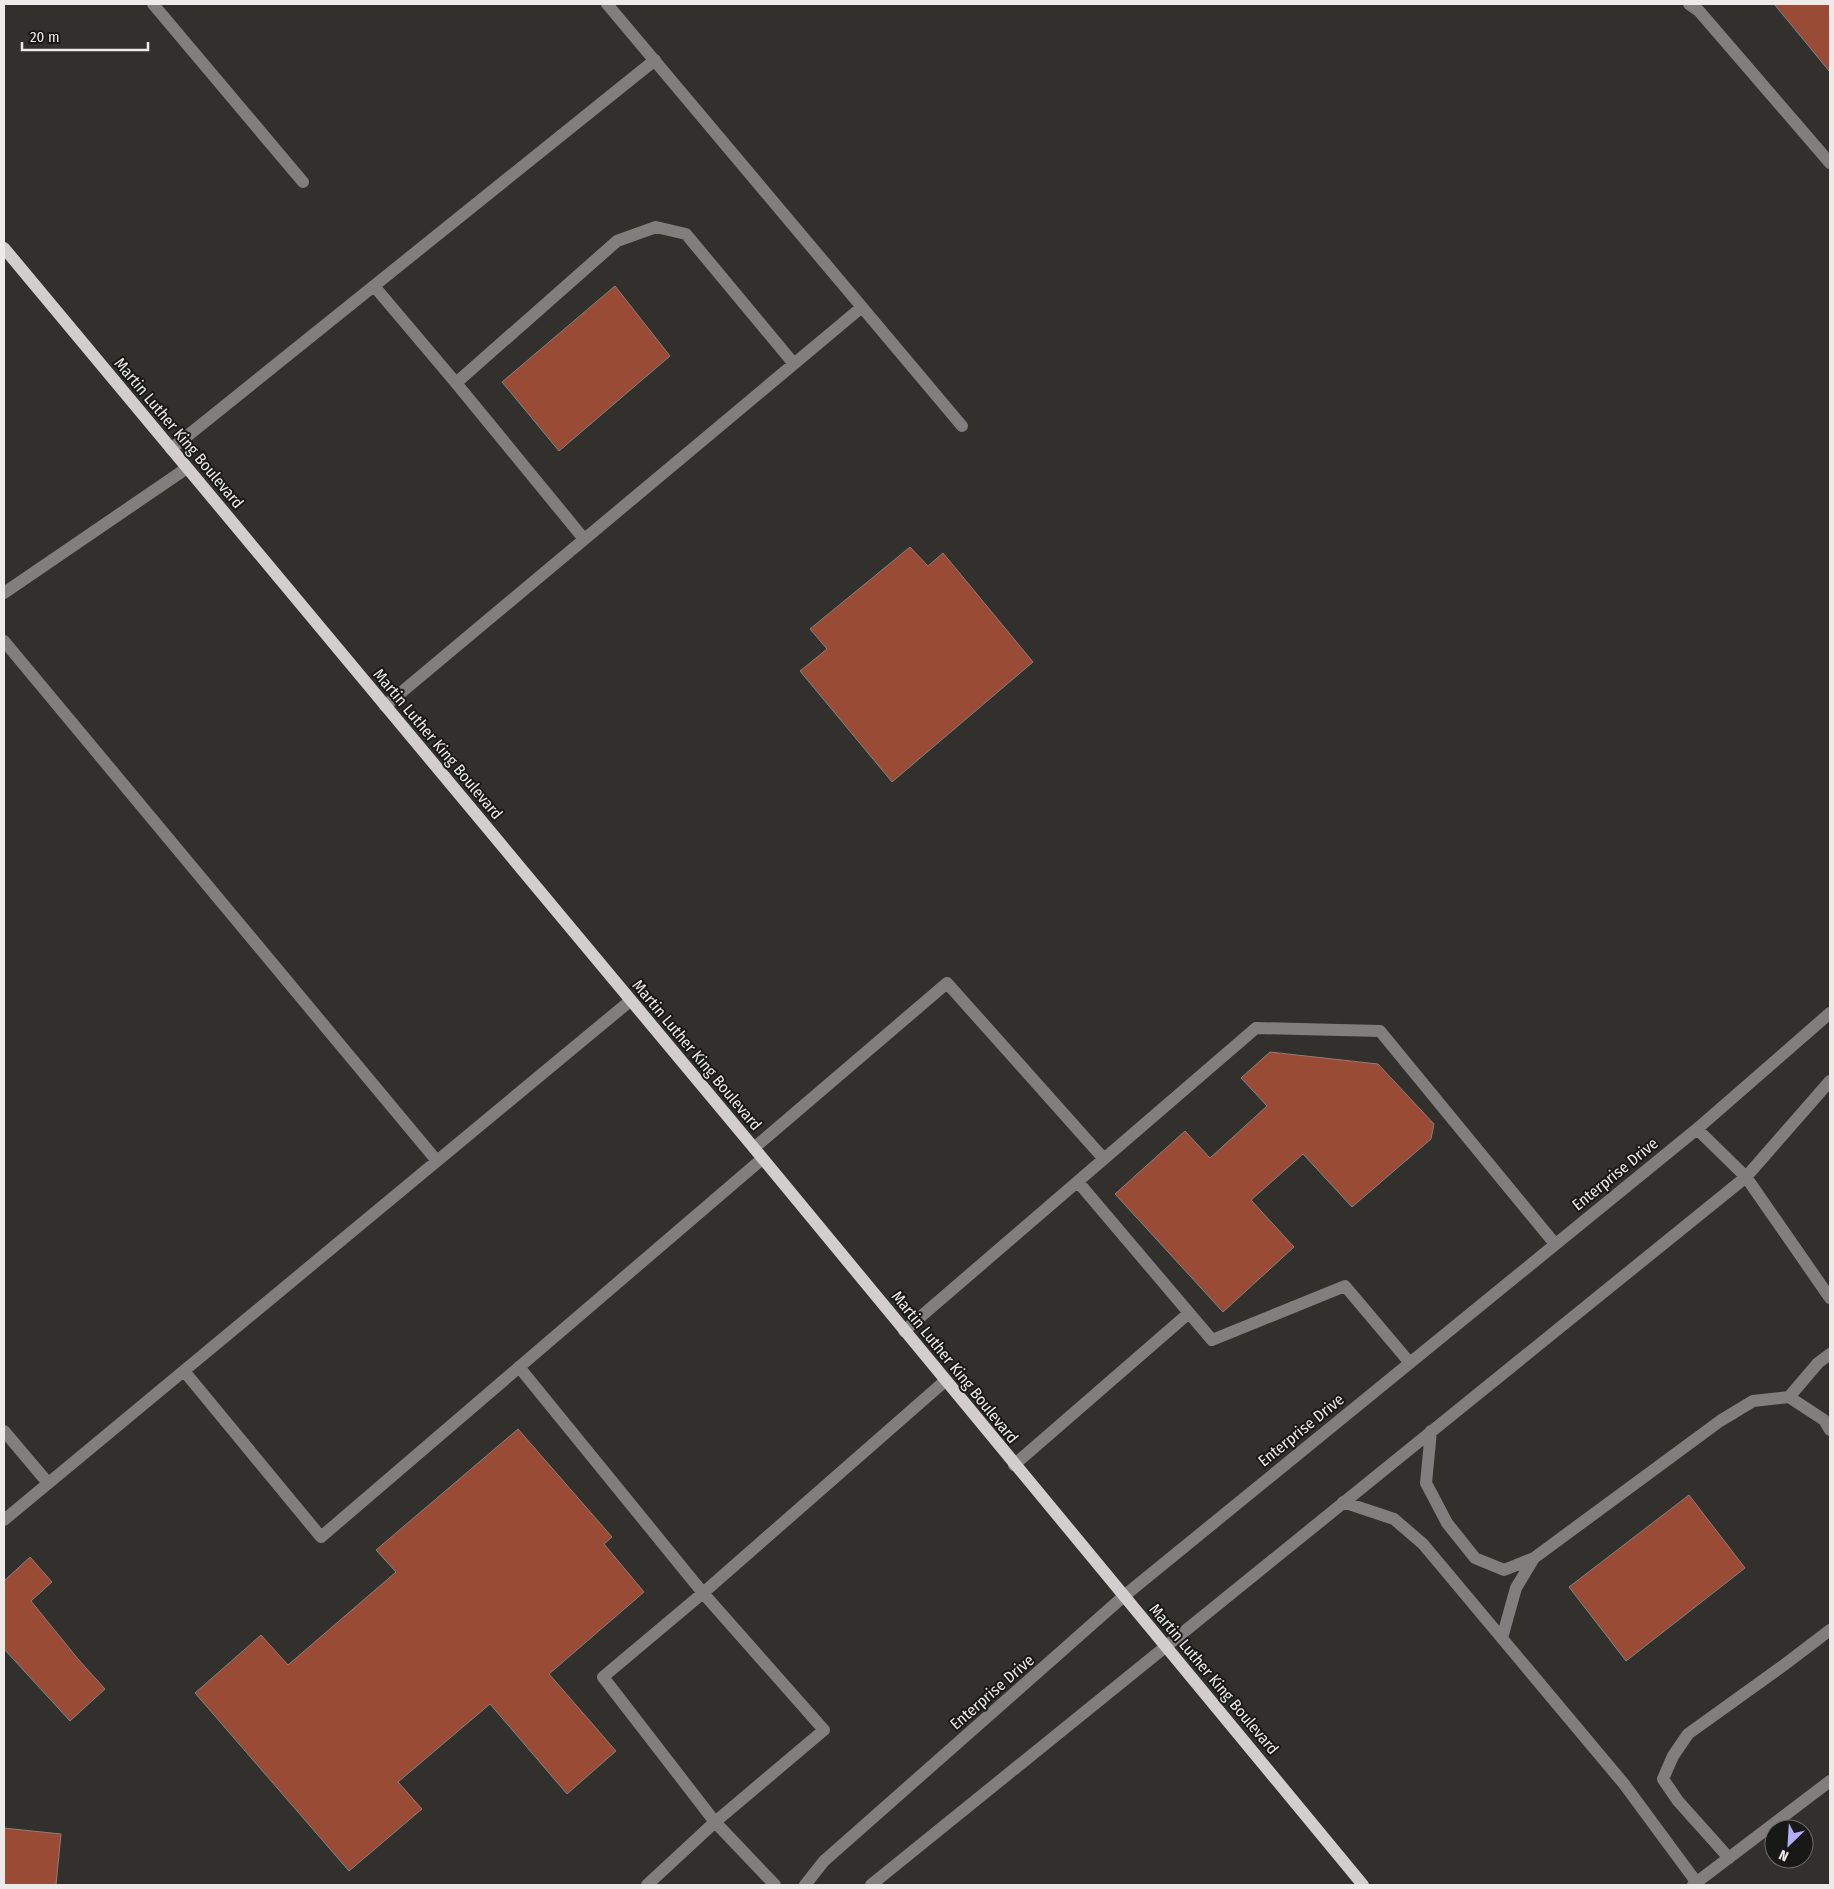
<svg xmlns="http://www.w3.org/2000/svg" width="1834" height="1889" font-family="'Fira Sans Condensed',sans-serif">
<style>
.building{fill:#994b36;stroke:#858281}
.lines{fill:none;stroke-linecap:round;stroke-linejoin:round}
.minor{stroke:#807f7e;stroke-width:12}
.major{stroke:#d1cecd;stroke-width:12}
.labels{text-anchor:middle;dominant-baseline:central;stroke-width:4;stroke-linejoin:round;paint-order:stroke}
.street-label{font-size:16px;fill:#ecebe9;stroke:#181817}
</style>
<rect width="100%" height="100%" fill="#31302d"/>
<path class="building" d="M1774,4H1830V72Z
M615,286L670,356L559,451L502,382Z
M910,547L928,566L943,553L1033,662L892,782L800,671L827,649L810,629Z
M1270,1052L1378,1064L1434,1124L1431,1139L1352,1207L1303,1154L1251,1200L1294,1247L1223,1312L1115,1194L1185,1131L1210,1158L1267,1106L1241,1078Z
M518,1429L612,1537L604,1544L644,1592L549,1674L616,1751L567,1794L490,1704L398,1782L422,1809L349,1871L195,1693L261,1635L288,1665L396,1572L376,1550Z
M1689,1495L1745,1568L1626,1661L1569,1587Z
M30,1557L52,1582L31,1601L78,1659L105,1689L70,1721L4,1649V1581Z
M4,1828L61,1834L56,1885H4Z"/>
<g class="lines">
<path class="minor" d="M153,4L303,182
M607,4L962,426
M1689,4L1699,11L1830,163
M374,286L456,383
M171,449L655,60
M584,539L456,383L617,241L656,227L686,234L794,364
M4,593L187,468
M4,641L437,1161
M385,706L862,307
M1697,1129L1746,1177L1830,1298
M754,1148L947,983L1104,1159
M1078,1182L1212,1340L1345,1286L1410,1363
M904,1331L1256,1028L1380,1031L1555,1244
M519,1367L703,1593L945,1381
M184,1371L321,1537L762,1159
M1789,1397L1818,1363L1830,1354
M4,1431L48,1483
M1431,1431L1426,1483L1447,1523L1475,1558L1504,1570L1534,1558
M1014,1465L1189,1313
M1343,1502L1394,1519L1423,1544L1624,1784L1697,1883
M4,1520L630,1001
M1502,1638L1516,1588L1534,1558L1720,1421L1753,1401L1789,1397L1824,1420L1830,1430
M1729,1858L1678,1801L1663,1779L1673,1756L1688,1734L1784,1665L1830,1630
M647,1885L715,1822L603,1677L703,1593L824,1730L715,1822L775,1885
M805,1885L824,1861L1124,1596L1697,1129L1830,1013
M871,1885L1746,1177L1830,1081
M1693,1885L1830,1781"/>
<path class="major" d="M4,248L754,1148L1363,1885"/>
</g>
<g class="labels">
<g class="street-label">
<text transform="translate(179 433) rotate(50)">Martin Luther King Boulevard</text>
<text transform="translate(438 744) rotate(50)">Martin Luther King Boulevard</text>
<text transform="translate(697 1055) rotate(50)">Martin Luther King Boulevard</text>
<text transform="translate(1615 1174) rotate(-39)">Enterprise Drive</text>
<text transform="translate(955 1367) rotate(51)">Martin Luther King Boulevard</text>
<text transform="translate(1301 1430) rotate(-39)">Enterprise Drive</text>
<text transform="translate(1214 1679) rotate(50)">Martin Luther King Boulevard</text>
<text transform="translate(992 1692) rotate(-41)">Enterprise Drive</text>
</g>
</g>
<rect width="1834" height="1889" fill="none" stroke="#ecebe9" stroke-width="10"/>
<g transform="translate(1789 1844) rotate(205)"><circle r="24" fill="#181817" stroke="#6d6c6b"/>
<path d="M0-4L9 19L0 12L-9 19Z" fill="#b2adf9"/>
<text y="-8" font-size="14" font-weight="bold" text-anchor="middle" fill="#ecebe9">N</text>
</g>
<path d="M22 42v8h126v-8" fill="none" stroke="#ecebe9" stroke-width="2.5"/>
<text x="30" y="42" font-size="15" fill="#ecebe9" stroke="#181817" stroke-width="4" paint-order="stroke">20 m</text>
</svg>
